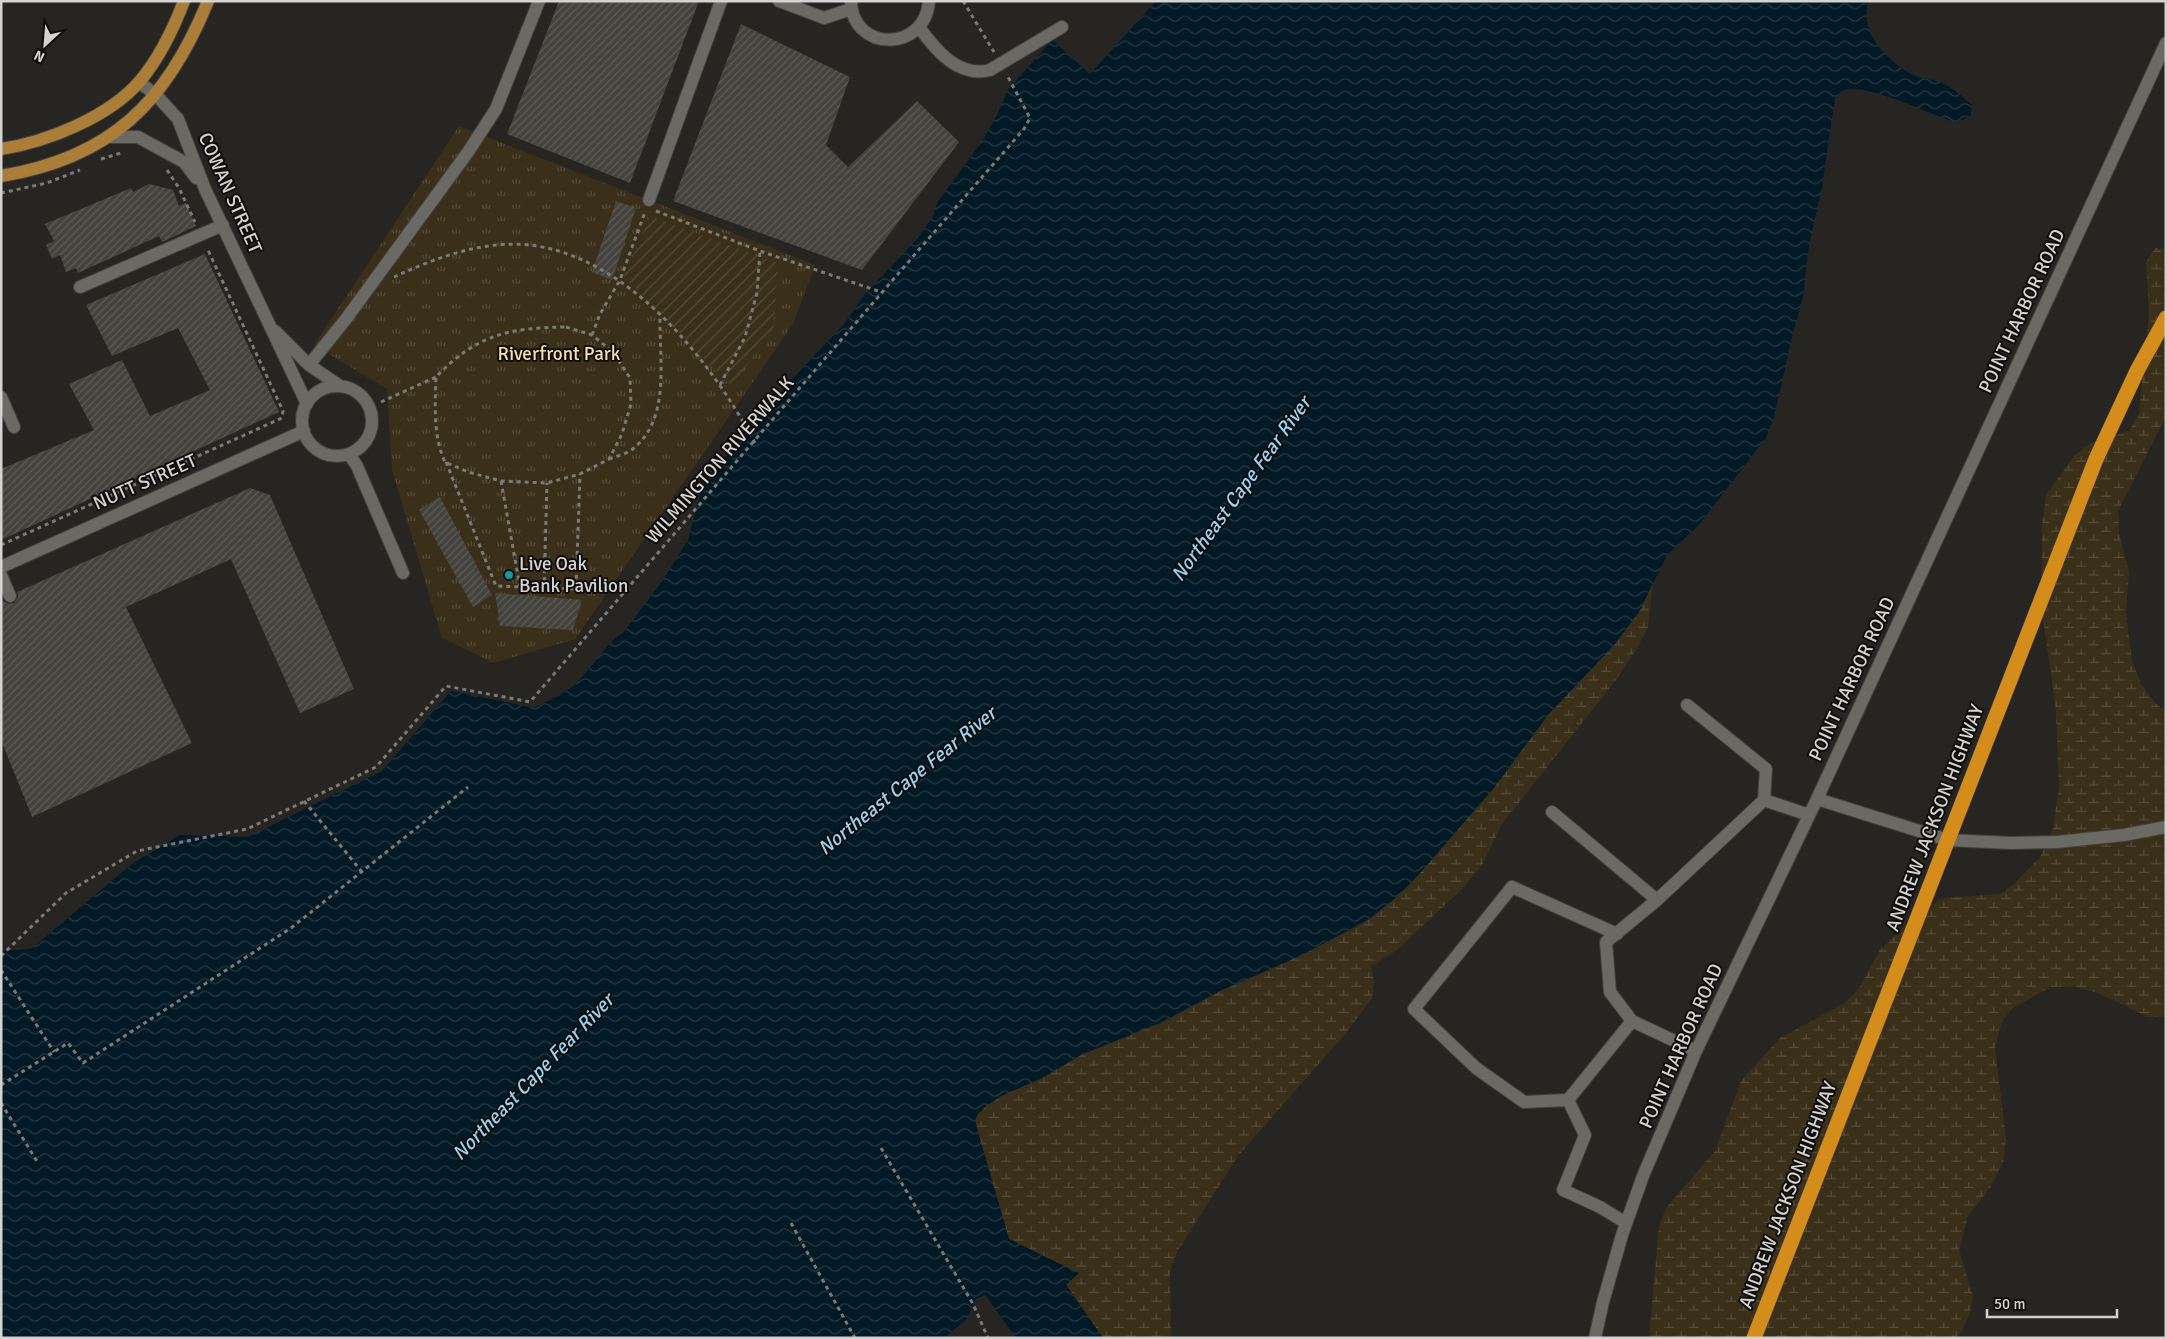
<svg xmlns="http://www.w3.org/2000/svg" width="2167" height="1339" font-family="Signika,sans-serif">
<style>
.wetland{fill:url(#wetland-marsh)}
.park{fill:url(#park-tufts)}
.garden{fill:url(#garden-furrows)}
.water{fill:url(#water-waves)}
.building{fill:url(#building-hatch)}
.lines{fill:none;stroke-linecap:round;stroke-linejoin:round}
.minor-casing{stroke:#43413e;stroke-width:14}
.major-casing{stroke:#43413e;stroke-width:14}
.highway-casing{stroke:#43413e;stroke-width:16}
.path{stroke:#7c7a77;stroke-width:3;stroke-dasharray:4 4;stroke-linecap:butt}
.minor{stroke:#6b6964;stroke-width:12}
.major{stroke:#aa7e38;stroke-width:12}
.highway{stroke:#d48c1a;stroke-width:15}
.culture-dot{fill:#0f9aa8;stroke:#0f0e0d;stroke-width:2}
.labels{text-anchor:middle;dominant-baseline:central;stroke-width:4;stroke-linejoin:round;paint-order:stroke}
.street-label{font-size:19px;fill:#d4d3d1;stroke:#0f0e0d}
.park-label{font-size:19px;fill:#f8dfad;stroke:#0f0e0d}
.poi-label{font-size:19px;fill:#d4d3d1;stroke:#0f0e0d;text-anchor:start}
.water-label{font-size:20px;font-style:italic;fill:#9cd0f0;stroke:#0f0e0d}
</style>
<defs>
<pattern id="wetland-marsh" width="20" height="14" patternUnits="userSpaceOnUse" patternTransform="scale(1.25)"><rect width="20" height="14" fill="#3a2f19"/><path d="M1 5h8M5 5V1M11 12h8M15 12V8" fill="none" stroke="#564c39"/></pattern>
<pattern id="park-tufts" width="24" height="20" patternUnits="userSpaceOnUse" patternTransform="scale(1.25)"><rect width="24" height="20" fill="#3a2f19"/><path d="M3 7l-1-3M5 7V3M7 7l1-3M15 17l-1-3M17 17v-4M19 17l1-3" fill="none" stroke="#564c39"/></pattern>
<pattern id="garden-furrows" width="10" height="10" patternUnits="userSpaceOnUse" patternTransform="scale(1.25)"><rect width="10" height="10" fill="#3a2f19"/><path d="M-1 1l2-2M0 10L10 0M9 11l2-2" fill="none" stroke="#564c39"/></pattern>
<pattern id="water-waves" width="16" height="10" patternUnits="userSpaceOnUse" patternTransform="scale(1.25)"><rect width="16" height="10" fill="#021926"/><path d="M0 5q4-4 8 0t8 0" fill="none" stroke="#263a44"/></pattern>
<pattern id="building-hatch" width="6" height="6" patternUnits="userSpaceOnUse" patternTransform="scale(1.25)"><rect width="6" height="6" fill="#44423d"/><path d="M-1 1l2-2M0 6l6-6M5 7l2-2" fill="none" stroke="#5e5c58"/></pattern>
</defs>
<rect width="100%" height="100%" fill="#272521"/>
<path class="wetland" d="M2155,248L2166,249V416L2118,511L2119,534L2129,572L2126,613L2132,660L2141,684L2156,704L2166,711V1017H2148L2098,993L2076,987H2051L2013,1008L2002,1021L1995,1048L2006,1138L2004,1160L1990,1188L1968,1216L1959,1250L1973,1296L1970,1313L1962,1331L1955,1338H1649L1659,1226L1666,1208L1715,1151L1741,1081L1780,1038L1843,1004L1858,990L1880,950L1920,911L1943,898L2000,894L2014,884L2040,857L2053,828L2059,787L2056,711L2041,604L2042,526L2046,495L2074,456L2091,443L2129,431L2139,413L2149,314L2146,262Z
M1653,580L1648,627L1639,645L1616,680L1502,824L1482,865L1462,889L1397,950L1371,967L1374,981L1372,998L1346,1033L1238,1156L1177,1252L1170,1271L1171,1338H1103L1066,1284L1078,1273L1009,1239L978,1132L975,1120L978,1114L986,1106L1001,1096L1083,1054L1160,1023L1222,990L1302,955L1362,924L1383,908L1420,873L1493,789L1548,715L1614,645L1647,595Z"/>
<path class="park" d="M459,126L815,265L793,324L575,639L494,663L442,638L392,470L387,389L314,345Z"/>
<path class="garden" d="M650,216L778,263L774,326L732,387L624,277Z"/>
<path class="water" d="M1156,1H1869C1857,33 1890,65 1918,77C1925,79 1933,79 1940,82C1952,87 1963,97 1972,105L1971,115L1963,120L1951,121C1926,112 1875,88 1851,89C1844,89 1840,93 1835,98L1822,187L1809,245L1803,297L1793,333L1774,417L1766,438L1698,526L1667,555L1639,612L1614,645L1548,715L1493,789L1420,873L1398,896L1369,919L1302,955L1222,990L1160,1023L1083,1054L1042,1078L1001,1096L986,1106L978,1114L975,1120L978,1132L1009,1239L1079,1273L1066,1285L1103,1338H1016L985,1295L976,1299L966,1320L944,1338H1V951L31,949L133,863L180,835L248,837L382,771L451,691L534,708C546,701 561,695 572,687C588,674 608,640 623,633L663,580L688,540L701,490L713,477L721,461L736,448L771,402L844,324L866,293L918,238L933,216L937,203L983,140L997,115L1007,91L1052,40L1090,74Z"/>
<path class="building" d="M559,1H699L630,183L507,134Z
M741,24L850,77L826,145L848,167L917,101L959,142L862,270L673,201Z
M149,184L173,190L179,206L186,203L196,226L162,242L159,236L78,273L76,268L66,272L60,255L52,259L46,245L54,241L45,224L131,188L133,192Z
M616,201L636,208L612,280L592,272Z
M205,254L279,412L1,540V469L94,430L69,384L122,360L150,416L210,390L178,328L112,356L86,305Z
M250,488L270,495L354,689L300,713L231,559L126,607L192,743L32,817L1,740V600L9,604L14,603L18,597L17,592Z
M440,497L492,595L473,607L419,510Z
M495,593L582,600L573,630L500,626Z"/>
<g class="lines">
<g class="minor-casing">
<path id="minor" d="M779,1L824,18L851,9
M851,1C852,52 925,53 929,1
M919,27C936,51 959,78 990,70L1062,27
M139,82L156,95L178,119L205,189L307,404
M110,137H138L184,162L196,178
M649,200L721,1
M80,287L223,225
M275,331L309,365L340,386
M309,365L346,319L468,152L496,109L539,1
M302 421a35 35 0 1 1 70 0a35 35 0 1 1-70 0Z
M1,397L14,427
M349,454L357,466L403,573
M1,567L304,431
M1,575L10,596
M1687,705L1766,769L1764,800L1809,815
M1817,799L1948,840L2011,843L2057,842L2124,835L2166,827
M1552,812L1657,900L1764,800
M1632,1021L1696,1051
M1568,1100L1524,1102L1476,1068L1414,1009L1512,887L1617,934
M1626,1223L1600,1207L1563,1190L1585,1135L1568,1100L1632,1021L1610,992L1606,942L1657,900
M1595,1338L1603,1302L1622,1235L1643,1176L1696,1051L1817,799L2166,43"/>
</g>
<g class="major-casing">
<path id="major" d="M1,149C47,142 109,117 140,81C160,57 173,30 184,1
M1,176C111,158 167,102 208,1"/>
</g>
<g class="highway-casing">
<path id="highway" d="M1754,1338L2096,459L2138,369L2166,318"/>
</g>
<path class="path" d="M963,1L994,52
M101,159L121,153
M167,170L179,188L195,222
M1,193L47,183L80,170
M656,211L760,251L881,292
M394,277C437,257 488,238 537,246C633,262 711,361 755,443
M566,327L592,335L613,352L630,378L631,404L622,434L609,459L580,474L547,483L501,481L468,472L445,462C433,436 435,405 436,377C477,334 509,328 566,327Z
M592,335L600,314L620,280L645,212
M720,385L745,337L757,293L760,251
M381,402L436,377
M609,459C617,456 627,454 634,448C671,417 659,359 660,315
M446,462L496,586L576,589L580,474
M501,481L520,587
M1,545L282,418L283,411L207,248
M544,589L547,483
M304,801L362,872
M1,956L66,893L137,851L247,829L376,767L446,686L530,702C694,511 858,319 1024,129L1030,118L1007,75
M1,970L54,1052
M1,1085L68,1043L83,1063L291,928L468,787
M1,1103L38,1163
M881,1148L973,1304L988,1338
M791,1223L855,1338"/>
<use href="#minor" class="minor"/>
<use href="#major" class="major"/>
<use href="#highway" class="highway"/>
</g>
<circle class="culture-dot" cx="509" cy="575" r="5"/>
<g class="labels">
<g class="street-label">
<text transform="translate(230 193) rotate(66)">COWAN STREET</text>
<text transform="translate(2022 311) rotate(-65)">POINT HARBOR ROAD</text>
<text transform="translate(720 460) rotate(-49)">WILMINGTON RIVERWALK</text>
<text transform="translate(145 482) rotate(-24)">NUTT STREET</text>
<text transform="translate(1852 679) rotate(-65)">POINT HARBOR ROAD</text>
<text transform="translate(1935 818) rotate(-69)">ANDREW JACKSON HIGHWAY</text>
<text transform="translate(1681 1046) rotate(-66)">POINT HARBOR ROAD</text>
<text transform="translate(1788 1195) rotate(-69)">ANDREW JACKSON HIGHWAY</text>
</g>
<g class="park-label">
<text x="559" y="354">Riverfront Park</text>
</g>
<g class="poi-label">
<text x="519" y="564">Live Oak<tspan x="519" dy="22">Bank Pavilion</tspan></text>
</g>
<g class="water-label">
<text transform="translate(1241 489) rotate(-54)">Northeast Cape Fear River</text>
<text transform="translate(907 781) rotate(-39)">Northeast Cape Fear River</text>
<text transform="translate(533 1077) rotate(-46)">Northeast Cape Fear River</text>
</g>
</g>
<rect width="2167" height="1339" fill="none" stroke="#d4d3d1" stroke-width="5"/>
<g transform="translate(45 45) rotate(206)" stroke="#0f0e0d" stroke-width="4" paint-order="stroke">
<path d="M0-4L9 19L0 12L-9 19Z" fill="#d4d3d1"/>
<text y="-8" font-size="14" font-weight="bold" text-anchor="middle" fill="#d4d3d1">N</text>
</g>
<path d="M1987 1309v8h130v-8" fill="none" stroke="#d4d3d1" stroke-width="2.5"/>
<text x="1994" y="1309" font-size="15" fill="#d4d3d1" stroke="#0f0e0d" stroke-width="4" paint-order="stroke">50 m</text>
</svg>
